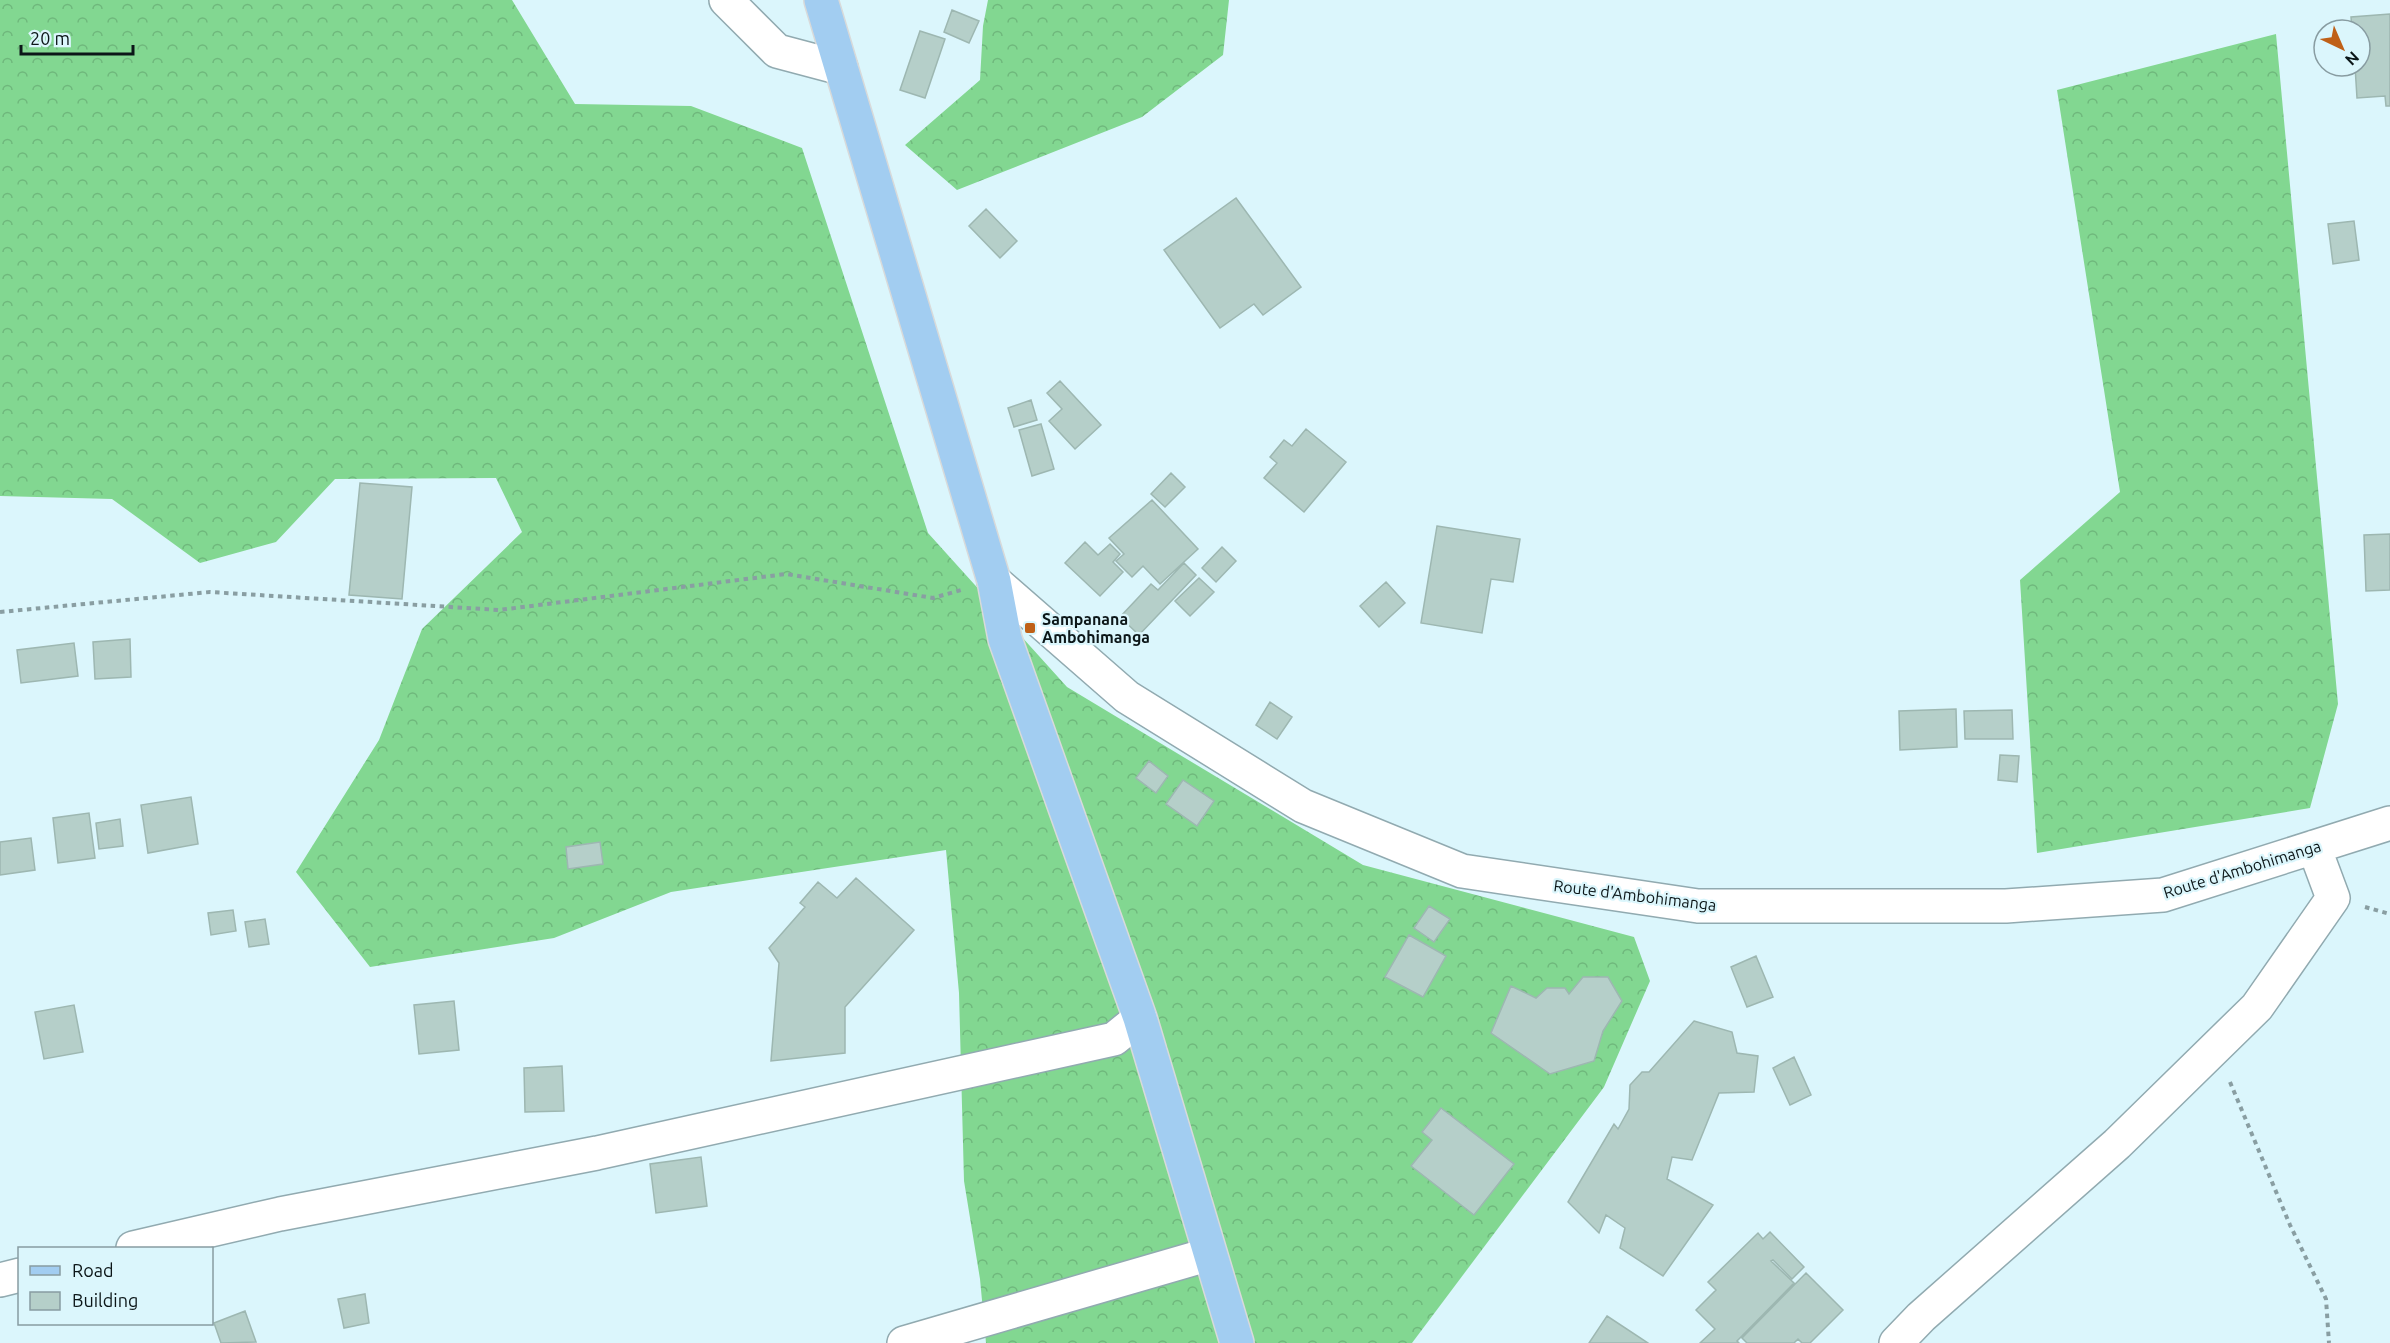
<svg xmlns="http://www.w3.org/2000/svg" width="2390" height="1343" font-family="Ubuntu,sans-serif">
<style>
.forest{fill:url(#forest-crowns)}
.building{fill:#b5cfc9;stroke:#9db7b1;stroke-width:1.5}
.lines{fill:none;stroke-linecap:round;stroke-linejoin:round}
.minor-casing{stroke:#91aab0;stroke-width:36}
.major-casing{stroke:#d8dada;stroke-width:36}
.path{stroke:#899ea2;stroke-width:4;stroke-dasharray:4.5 4.5;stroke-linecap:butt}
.minor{stroke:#fff;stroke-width:33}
.major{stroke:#a2cdf1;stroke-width:33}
.poi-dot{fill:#bf6017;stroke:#dbf6fc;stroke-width:2}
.labels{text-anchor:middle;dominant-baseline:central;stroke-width:4.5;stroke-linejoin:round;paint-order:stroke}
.poi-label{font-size:16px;font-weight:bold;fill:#0c1618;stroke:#dbf6fc;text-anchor:start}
.street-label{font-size:16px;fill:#0c1618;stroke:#dbf6fc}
</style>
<defs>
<pattern id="forest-crowns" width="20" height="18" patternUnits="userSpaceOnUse" patternTransform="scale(1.5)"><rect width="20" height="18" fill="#82d791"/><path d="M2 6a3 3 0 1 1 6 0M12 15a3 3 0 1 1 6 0" fill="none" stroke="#6fb87c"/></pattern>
</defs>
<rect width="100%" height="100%" fill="#dbf6fc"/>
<path class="forest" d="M0,0H512L575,104L691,106L802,148L928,533L1067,687L1363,865L1634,937L1650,981L1604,1087L1412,1343H986L980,1279L964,1181L959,993L946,850L671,892L554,938L370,967L296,872L379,740L422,629L522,532L496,478L335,479L276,542L200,563L112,499L0,496Z
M988,0H1229L1223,55L1142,117L957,190L905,145L980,80L983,26Z
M2276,34L2338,704L2310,808L2037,853L2020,580L2120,492L2057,90Z"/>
<path class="building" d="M952,10L979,21L969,43L944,32Z
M2390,14V106H2386L2385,96L2357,98L2355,66H2360V30H2352L2351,17Z
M920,31L945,39L925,98L900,90Z
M1236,198L1301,287L1263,315L1254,304L1220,328L1164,250Z
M986,209L1017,241L1000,258L969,226Z
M2354,221L2359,260L2333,264L2328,224Z
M1060,381L1101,425L1075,449L1049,421L1062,409L1047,393Z
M1031,400L1037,420L1014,427L1008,408Z
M1041,424L1054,469L1032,476L1019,430Z
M1306,429L1346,462L1304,512L1264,478L1277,463L1270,457L1284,440L1292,446Z
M1171,473L1185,487L1165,507L1151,494Z
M360,483L412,487L402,599L349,595Z
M1152,500L1198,549L1160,584L1143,566L1132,577L1116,561L1124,554L1109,538Z
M1437,526L1520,539L1513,582L1491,579L1482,633L1421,623Z
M2390,534V590L2366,591L2364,535Z
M1085,542L1098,555L1110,544L1120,554L1113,562L1123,572L1100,596L1065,563Z
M1222,547L1236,561L1216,582L1202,568Z
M1184,563L1196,575L1139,635L1120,617L1151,584L1158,590Z
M1199,578L1214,592L1190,616L1175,601Z
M1386,582L1405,603L1379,627L1360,606Z
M130,639L131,677L95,679L93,642Z
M74,643L78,676L21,683L17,650Z
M1270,702L1292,717L1277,739L1256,725Z
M1956,709L1957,747L1900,750L1899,711Z
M2012,710L2013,739H1965L1964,711Z
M2000,755L2019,756L2017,782L1998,780Z
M1149,761L1168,776L1156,793L1136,778Z
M1183,780L1214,801L1197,826L1166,804Z
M191,797L198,844L148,853L141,805Z
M89,813L95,858L58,863L53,818Z
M120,819L123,846L99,849L96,823Z
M31,838L35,870L0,875V842Z
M600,842L603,864L568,869L566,847Z
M856,878L914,930L845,1007V1053L771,1061L779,963L769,948L805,907L800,903L818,882L837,898Z
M1429,906L1450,919L1434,942L1414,928Z
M233,910L236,931L211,935L208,913Z
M265,919L269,944L249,947L245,922Z
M1409,935L1446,956L1423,997L1385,977Z
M1756,956L1773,997L1747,1007L1731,967Z
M1583,977H1608L1622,1001L1603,1031L1594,1061L1550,1074L1491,1033L1511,986L1536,998L1547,988H1565L1569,994Z
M454,1001L459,1050L419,1054L414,1005Z
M74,1005L83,1052L44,1059L35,1012Z
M1694,1021L1732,1032L1737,1053L1758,1056L1754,1092L1719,1093L1692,1160L1672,1157L1667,1179L1713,1205L1663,1276L1620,1248L1625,1228L1606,1215L1599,1233L1568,1202L1614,1124L1618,1129L1629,1109L1630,1085L1642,1072H1649Z
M1794,1057L1811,1095L1790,1105L1773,1068Z
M562,1066L564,1111L525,1112L524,1068Z
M1441,1108L1514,1164L1474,1215L1411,1166L1432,1140L1422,1132Z
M701,1157L707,1206L656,1213L650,1164Z
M1770,1232L1804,1267L1792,1279L1773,1260L1771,1261L1794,1283L1737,1341L1739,1343H1700L1715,1329L1696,1310L1716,1290L1708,1282L1758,1233L1763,1239Z
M1806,1273L1843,1310L1810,1343H1802L1798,1339L1794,1343H1747L1742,1338Z
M365,1294L369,1323L344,1328L338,1299Z
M245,1311L256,1342L221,1343L214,1323Z
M1607,1316L1648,1343H1589Z"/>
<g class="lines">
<g class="minor-casing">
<path id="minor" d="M726,0L777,51L841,68
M994,581L1127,697L1303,806L1462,871L1698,906H2006L2163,895L2390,823
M133,1248L280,1214L597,1153L1114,1039L1140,1018
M0,1280L20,1275
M904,1343L1210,1254
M1896,1343L1921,1317L2117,1144L2257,1007L2333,898L2314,847"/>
</g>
<g class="major-casing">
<path id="major" d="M821,0L994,581L1005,639L1140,1018L1237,1343"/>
</g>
<path class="path" d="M0,612L210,592L499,610L786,574L933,598L961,590
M2365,907L2390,914
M2230,1082L2290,1225L2326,1299L2329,1343"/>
<use href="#minor" class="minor"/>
<use href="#major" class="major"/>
</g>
<rect class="poi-dot" x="1024" y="622" width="12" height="12" rx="3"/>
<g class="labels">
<g class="poi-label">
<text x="1042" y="619">Sampanana<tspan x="1042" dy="18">Ambohimanga</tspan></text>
</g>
<g class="street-label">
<text transform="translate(2242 869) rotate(-17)">Route d'Ambohimanga</text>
<text transform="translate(1635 895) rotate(7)">Route d'Ambohimanga</text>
</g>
</g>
<rect x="18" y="1247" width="195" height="78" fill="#dbf6fc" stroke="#889ca1" stroke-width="1.5"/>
<rect x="30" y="1266" width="30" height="9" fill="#a2cdf1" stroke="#889ca1" stroke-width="1.5"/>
<text x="72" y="1277" font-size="18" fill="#0c1618">Road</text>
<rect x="30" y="1292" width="30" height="18" fill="#b5cfc9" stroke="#889ca1" stroke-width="1.5"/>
<text x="72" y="1307" font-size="18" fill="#0c1618">Building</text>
<g transform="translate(2342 48) rotate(136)"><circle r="28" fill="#dbf6fc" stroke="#889ca1" stroke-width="1.5"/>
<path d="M0-4.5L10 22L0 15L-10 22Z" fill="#bf6017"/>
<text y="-9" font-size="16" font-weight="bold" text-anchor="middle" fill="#0c1618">N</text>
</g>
<path d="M21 45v9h112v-9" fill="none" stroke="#0c1618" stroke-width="3"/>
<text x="30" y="45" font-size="18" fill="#0c1618" stroke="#dbf6fc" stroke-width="4.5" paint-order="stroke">20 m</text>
</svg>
